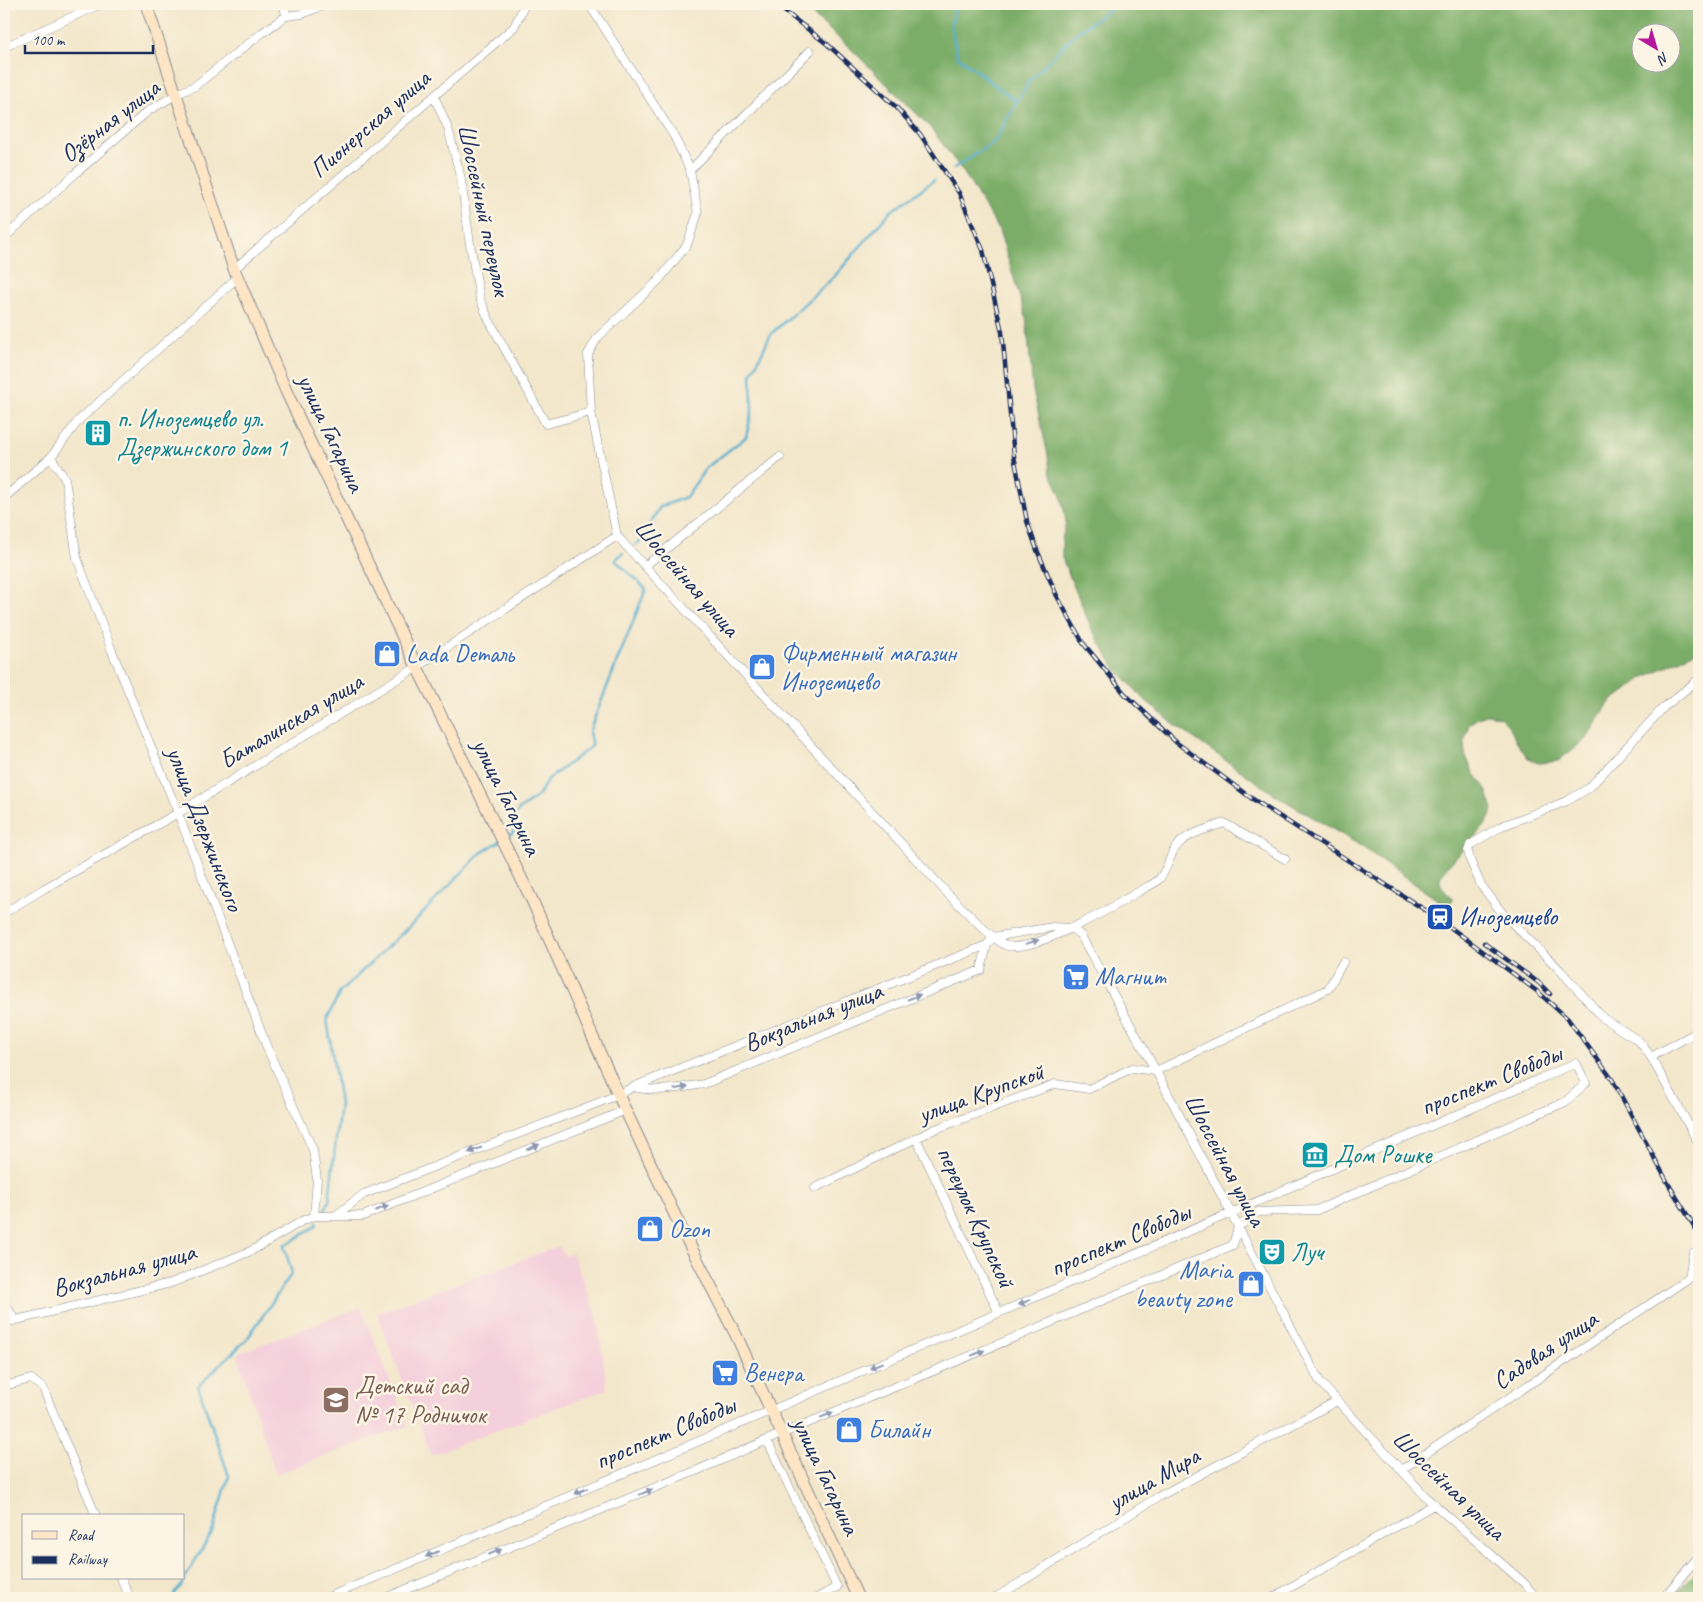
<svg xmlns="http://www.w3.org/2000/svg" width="1703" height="1602" font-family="Caveat,sans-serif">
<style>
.built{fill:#f4cfdc}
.forest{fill:#7cad68;stroke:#4c6e63;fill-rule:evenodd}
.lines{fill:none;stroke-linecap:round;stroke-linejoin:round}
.stream{stroke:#51aecf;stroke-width:2.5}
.street-casing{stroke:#878b94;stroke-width:9}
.secondary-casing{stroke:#878b94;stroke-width:13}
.street{stroke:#fff;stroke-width:8}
.secondary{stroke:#fde5c5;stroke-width:11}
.rail-casing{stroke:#1b2f5e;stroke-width:4.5}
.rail{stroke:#fcf5e5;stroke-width:2.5;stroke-dasharray:8;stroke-linecap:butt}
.oneway{fill:#8d97ae}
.labels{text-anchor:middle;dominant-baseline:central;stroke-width:5;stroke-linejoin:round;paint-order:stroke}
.street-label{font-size:25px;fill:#1b2f5e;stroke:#fcf5e5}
.culture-label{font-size:25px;fill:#0d838f;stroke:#fcf5e5;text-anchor:start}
.shop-label{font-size:25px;fill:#366cbe;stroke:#fcf5e5;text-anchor:start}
.transit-label{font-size:25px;fill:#164399;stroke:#fcf5e5;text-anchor:start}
.education-label{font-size:25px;fill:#785e54;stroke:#fcf5e5;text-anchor:start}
</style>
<rect width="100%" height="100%" fill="#fcf5e5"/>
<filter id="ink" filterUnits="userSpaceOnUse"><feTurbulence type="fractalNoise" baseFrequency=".02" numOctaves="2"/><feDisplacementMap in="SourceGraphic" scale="10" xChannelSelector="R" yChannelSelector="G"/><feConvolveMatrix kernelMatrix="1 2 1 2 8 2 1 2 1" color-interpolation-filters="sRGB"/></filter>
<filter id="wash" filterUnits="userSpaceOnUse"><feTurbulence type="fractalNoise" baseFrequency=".0096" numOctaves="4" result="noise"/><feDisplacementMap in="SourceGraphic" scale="20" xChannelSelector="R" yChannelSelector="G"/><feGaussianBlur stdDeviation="1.12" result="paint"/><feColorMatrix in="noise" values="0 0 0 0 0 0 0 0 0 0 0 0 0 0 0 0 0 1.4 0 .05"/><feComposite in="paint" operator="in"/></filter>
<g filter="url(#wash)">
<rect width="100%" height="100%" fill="#f3e7cb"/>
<path class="built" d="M559,1246L564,1256L572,1253L597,1316L607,1389L431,1455L377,1313Z
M361,1307L408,1426L276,1474L237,1354Z"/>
<path class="forest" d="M800,4H1699V650L1643,678L1609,703L1586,739L1558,761L1540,763L1529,759L1519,746L1508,725L1500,717L1488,714L1478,718L1469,724L1464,742L1465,754L1472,770L1486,789L1493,810C1491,814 1489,820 1486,824C1480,834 1439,871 1440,880C1440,887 1449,895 1453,900L1449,904H1443L1361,846L1277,796L1176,726L1145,700L1116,669L1092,630L1062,558V540L1066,522L1064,510L1060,493L1050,472L1048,455L1033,390L1026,317L999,230L964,173L929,126L849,47ZM1640,32H1670V62H1640Z
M1699,1566V1598H1672Z"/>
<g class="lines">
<path class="stream" d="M956,4L951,25L957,56L1017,102
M954,168L994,142L1029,81L1076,33L1118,4
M635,545L640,541L660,507L686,497L706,468L746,437L752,411L751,375L771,334L834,277L889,213L934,180
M504,838L514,832L511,821L519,810L539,795L547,780L592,746L589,732L646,589L615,560L623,553
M325,1210L329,1201L340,1104L327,1019L340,992L415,921L481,853L500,841
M172,1598L180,1587L213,1530L229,1476L198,1386L247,1339L292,1273L284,1246L316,1226L317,1223"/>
</g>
</g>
<g filter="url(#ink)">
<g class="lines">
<g class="street-casing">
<path id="street" d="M284,4L286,16
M589,4L674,136L690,170L698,213L687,245L659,280L598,337L588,354L591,412L617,536L948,894C962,907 989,937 1005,945C1029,956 1115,906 1138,892C1144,888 1153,885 1158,880C1167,872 1169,856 1176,847C1187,833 1208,829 1224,823L1285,859
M4,47L101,4
M434,96L448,128L461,179L470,244L480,299L489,320L546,424L591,412
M690,170L810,51
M4,238L77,172L148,111L177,94L195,86L262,33L286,16L302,14L326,4
M234,269L514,27L525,4
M51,457L65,479L77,558L112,651L178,813L268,1050L313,1150L317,1180L314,1216
M4,498L51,457L79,420L237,278
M645,566L780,457
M1699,679L1663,708L1589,788L1567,801L1502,826L1470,845L1468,851L1470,860L1481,885L1503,914L1560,970L1604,1019L1639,1041L1651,1057L1699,1144
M4,913L45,888L178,813L417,667L617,536
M1072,928L1081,936L1156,1071L1320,1382L1428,1499L1524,1583L1536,1598
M1651,1057L1699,1031
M633,1087C660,1093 677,1088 704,1084L981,970L987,945L993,937L1053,927L1068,928
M916,1138L999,1313
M815,1188L933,1130L1055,1084L1089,1089L1132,1068L1156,1071L1328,989L1343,962
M335,1216L364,1194L618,1095L633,1087L987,945
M1691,1266L1699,1273
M4,1302L15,1320
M4,1323L171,1283L251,1251L304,1220L314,1216H363L626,1110
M4,1386L31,1379L43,1388L96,1516
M767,1440L837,1587L817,1598
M1401,1470L1689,1278L1693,1253
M121,1578L130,1598
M326,1598C744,1424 1161,1244 1576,1063L1586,1083L1565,1102L1317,1210L1258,1212L1238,1227L1233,1245L1047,1324L781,1434L698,1470L385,1598
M995,1598L1158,1497L1337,1401
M1272,1598L1435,1504
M1555,1598H1557
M1663,1598L1699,1556"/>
</g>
<g class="secondary-casing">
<path id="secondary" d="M146,4L234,269L286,391L417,667L532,900L622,1103L681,1228L736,1335L858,1598"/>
</g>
<use href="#street" class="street"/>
<use href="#secondary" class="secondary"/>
<g class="rail-casing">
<path id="rail" d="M775,4L827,44L897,108L920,134L959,193L983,250L1002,332L1014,456L1027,521L1037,550L1057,596L1083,643L1125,694L1177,743L1251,798L1439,919L1538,992L1568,1019L1612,1079L1669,1185L1699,1234
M1484,943L1539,983L1550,994"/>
</g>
<use href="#rail" class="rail"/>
</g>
<defs><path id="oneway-solid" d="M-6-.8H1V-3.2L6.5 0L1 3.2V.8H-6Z" transform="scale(1.25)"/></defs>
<g class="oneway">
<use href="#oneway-solid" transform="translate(1032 942) rotate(-18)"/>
<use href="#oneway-solid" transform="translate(914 997) rotate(-22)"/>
<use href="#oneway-solid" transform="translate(681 1088) rotate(-10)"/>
<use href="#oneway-solid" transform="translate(533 1147) rotate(-22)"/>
<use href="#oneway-solid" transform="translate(475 1150) rotate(159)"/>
<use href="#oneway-solid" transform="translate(382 1208) rotate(-22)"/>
<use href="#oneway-solid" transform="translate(1025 1302) rotate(157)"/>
<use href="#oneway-solid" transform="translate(978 1353) rotate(-22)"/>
<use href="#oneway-solid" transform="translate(876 1365) rotate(157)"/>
<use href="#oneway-solid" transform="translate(827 1415) rotate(-22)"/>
<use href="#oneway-solid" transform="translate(581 1491) rotate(157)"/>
<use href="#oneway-solid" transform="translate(646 1492) rotate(-22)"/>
<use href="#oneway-solid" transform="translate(495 1552) rotate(-22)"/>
<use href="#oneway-solid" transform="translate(432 1554) rotate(157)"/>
</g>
</g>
<defs>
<g id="building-square" transform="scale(1.4375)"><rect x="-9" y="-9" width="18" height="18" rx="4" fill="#0f9aa8" stroke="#fcf5e5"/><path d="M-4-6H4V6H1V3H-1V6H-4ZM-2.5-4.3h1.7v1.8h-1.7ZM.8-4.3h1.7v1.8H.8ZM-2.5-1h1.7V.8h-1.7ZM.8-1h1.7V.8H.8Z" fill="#fff"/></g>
<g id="shop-square" transform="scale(1.4375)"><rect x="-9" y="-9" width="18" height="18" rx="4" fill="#3f7fe0" stroke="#fcf5e5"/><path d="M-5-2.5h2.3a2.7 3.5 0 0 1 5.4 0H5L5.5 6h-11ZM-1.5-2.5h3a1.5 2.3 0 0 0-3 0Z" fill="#fff"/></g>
<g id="station-square" transform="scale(1.4375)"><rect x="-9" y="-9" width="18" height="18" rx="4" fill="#1a4fb4" stroke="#fcf5e5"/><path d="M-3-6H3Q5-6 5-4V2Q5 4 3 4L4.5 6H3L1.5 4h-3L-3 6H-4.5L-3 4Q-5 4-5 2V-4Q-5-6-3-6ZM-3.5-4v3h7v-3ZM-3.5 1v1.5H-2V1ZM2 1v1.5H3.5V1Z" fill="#fff"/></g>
<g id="supermarket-square" transform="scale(1.4375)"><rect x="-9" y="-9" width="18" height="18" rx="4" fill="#3f7fe0" stroke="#fcf5e5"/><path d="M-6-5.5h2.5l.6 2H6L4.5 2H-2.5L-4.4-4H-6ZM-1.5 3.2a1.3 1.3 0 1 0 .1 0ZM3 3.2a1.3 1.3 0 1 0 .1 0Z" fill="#fff"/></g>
<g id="museum-square" transform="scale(1.4375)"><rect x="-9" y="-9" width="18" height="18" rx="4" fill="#0f9aa8" stroke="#fcf5e5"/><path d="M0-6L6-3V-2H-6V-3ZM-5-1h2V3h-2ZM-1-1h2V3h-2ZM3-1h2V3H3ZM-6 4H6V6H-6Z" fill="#fff"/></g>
<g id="theatre-square" transform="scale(1.4375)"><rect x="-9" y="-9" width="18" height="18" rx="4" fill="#0f9aa8" stroke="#fcf5e5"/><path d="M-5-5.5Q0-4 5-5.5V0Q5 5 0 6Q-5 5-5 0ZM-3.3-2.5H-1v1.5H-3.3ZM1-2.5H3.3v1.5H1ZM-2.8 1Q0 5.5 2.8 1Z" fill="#fff"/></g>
<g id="school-square" transform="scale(1.4375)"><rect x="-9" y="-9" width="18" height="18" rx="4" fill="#8d6e63" stroke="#fcf5e5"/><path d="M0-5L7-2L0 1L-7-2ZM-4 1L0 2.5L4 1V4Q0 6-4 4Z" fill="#fff"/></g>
</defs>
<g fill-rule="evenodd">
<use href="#building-square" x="98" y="433"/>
<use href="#shop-square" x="387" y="654"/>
<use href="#shop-square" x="762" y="667"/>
<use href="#station-square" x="1440" y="917"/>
<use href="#supermarket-square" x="1076" y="977"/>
<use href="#museum-square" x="1315" y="1155"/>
<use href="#shop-square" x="650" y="1229"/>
<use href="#theatre-square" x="1272" y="1252"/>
<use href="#shop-square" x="1251" y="1284"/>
<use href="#supermarket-square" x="725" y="1373"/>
<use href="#school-square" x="336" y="1400"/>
<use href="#shop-square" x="849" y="1430"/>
</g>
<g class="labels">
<g class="street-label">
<text transform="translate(110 121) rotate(-38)">Озёрная улица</text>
<text transform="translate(370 124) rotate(-41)">Пионерская улица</text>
<text transform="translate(484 210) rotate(78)">Шоссейный переулок</text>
<text transform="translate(331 433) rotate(65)">улица Гагарина</text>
<text transform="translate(687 578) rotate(49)">Шоссейная улица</text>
<text transform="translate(291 721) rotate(-31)">Баталинская улица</text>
<text transform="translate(507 797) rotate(64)">улица Гагарина</text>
<text transform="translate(205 829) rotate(69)">улица Дзержинского</text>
<text transform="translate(813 1017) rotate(-22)">Вокзальная улица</text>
<text transform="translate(1491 1080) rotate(-22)">проспект Свободы</text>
<text transform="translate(981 1093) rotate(-20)">улица Крупской</text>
<text transform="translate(1225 1160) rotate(62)">Шоссейная улица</text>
<text transform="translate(976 1217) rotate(65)">переулок Крупской</text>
<text transform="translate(1120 1240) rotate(-23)">проспект Свободы</text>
<text transform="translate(124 1270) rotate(-15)">Вокзальная улица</text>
<text transform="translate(1545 1350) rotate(-34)">Садовая улица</text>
<text transform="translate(665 1433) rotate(-23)">проспект Свободы</text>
<text transform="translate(826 1476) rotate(65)">улица Гагарина</text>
<text transform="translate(1154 1479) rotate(-30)">улица Мира</text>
<text transform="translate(1449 1485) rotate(44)">Шоссейная улица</text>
</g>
<g class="culture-label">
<text x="117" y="419">п. Иноземцево ул.<tspan x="117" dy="29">Дзержинского дом 1</tspan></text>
<text x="1334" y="1155">Дом Рошке</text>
<text x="1291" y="1252">Луч</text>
</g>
<g class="shop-label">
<text x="781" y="653">Фирменный магазин<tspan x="781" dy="29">Иноземцево</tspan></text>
<text x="406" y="654">Lada Dеталь</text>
<text x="1095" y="977">Магнит</text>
<text x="669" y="1229">Ozon</text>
<text x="1232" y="1270" text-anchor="end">Maria<tspan x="1232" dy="29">beauty zone</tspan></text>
<text x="744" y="1373">Венера</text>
<text x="868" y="1430">Билайн</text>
</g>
<g class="transit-label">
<text x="1459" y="917">Иноземцево</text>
</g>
<g class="education-label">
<text x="355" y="1386">Детский сад<tspan x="355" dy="29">№ 17 Родничок</tspan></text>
</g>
</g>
<rect width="1703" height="1602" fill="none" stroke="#fcf5e5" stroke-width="20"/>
<rect x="22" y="1514" width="162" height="65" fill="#fcf5e5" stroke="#a2a6af"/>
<rect x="32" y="1531" width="25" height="8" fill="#fde5c5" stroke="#a2a6af"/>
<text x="68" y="1540" font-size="15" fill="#1b2f5e">Road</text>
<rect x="32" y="1556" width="25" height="8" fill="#1b2f5e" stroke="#a2a6af"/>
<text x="68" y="1564" font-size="15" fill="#1b2f5e">Railway</text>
<g transform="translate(1656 48) rotate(142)"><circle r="24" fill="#fcf5e5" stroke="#a2a6af"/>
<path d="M0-4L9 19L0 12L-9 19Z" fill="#b5179e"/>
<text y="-8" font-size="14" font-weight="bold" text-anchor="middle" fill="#1b2f5e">N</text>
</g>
<path d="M25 45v8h128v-8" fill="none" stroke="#1b2f5e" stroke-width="2.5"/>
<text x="32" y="45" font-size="15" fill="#1b2f5e" stroke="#fcf5e5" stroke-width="4" paint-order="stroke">100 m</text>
</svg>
